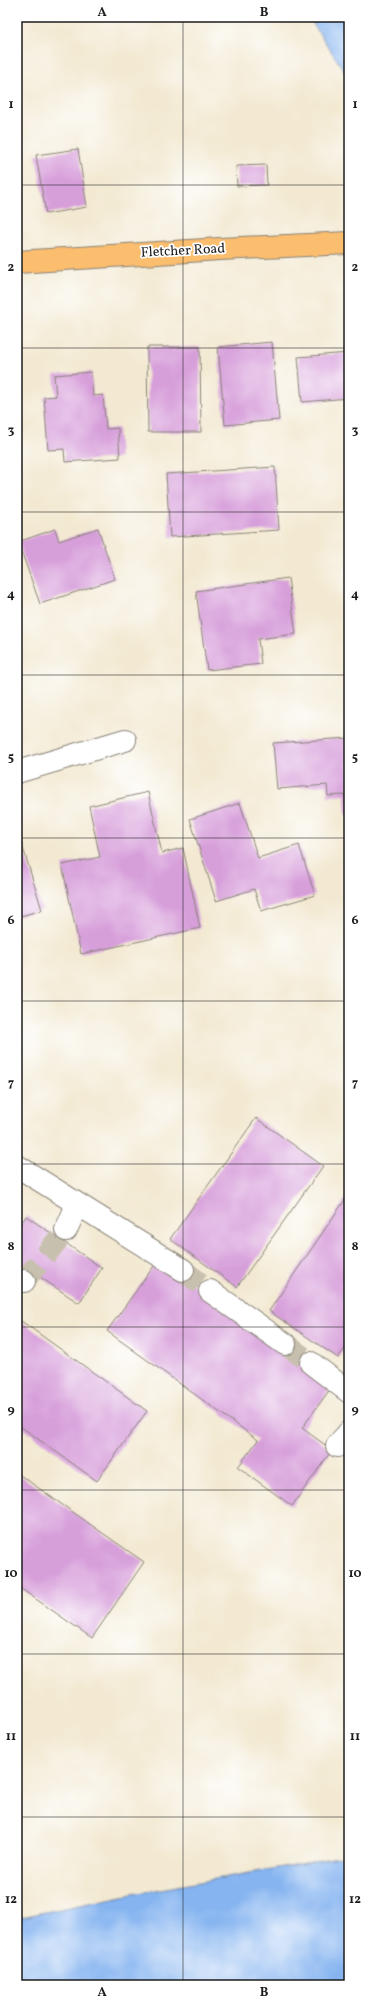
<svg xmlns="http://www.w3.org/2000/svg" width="366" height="2002" font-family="Vollkorn,serif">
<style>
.water{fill:#85b4f0;stroke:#506886}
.building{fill:#d79fda}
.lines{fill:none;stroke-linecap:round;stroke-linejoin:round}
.minor-tunnel{stroke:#c8c0ae;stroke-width:22;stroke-dasharray:22 11;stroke-linecap:butt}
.minor-casing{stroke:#888277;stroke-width:24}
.major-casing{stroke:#888277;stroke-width:24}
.minor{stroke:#fff;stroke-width:22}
.major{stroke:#fbbd6e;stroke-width:22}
.grid{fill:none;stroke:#1c1c1c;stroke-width:1;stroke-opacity:0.55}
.labels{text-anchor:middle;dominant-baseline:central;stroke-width:3.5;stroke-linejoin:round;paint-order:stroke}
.street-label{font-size:14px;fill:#1c1c1c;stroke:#fff}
.neatline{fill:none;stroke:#1c1c1c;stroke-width:1.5}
.grid-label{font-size:13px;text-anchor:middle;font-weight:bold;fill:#1c1c1c}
</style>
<rect width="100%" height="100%" fill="#fff"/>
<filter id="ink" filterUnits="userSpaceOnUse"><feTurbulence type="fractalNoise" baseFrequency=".025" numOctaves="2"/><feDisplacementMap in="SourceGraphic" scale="8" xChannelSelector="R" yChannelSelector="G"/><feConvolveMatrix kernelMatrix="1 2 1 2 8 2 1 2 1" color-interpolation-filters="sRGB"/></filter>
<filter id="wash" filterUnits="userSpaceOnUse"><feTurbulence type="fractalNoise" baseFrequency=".012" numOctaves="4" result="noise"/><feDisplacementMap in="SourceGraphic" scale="16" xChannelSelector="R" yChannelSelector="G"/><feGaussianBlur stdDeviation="0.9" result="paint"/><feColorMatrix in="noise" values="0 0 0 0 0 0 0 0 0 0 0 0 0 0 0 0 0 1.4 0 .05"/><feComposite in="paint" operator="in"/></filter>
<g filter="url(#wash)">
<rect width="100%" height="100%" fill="#f3e9d2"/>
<path class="water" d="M309,17H349V78L311,21Z
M349,1855V1985H17V1918L127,1895Z"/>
<g id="blocks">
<path class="building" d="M78,149L87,207L46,214L36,155Z
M266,165L267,185L237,186L236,166Z
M272,342L279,420L225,425L218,347Z
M147,347H200L201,432H148Z
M349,353V398L302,402L298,357Z
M91,372L93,396L103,395L106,429L118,428L120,458L65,462L64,449L48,450L44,397L56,396L54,375Z
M275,467L279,530L170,537L166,474Z
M98,528L115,579L40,604L18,542L55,529L59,541Z
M288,578L296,634L258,639L261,664L207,670L196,591Z
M349,738V814L346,815L345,795L328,796L327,785L277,789L273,743Z
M148,792L162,853L183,848L200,928L81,954L62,865L100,857L89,806Z
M240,803L258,858L299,845L315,895L261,911L254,889L216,901L190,819Z
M17,828L42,910L17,917Z
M256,1118L323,1166L237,1287L170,1239Z
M349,1194V1343L338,1358L269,1311Z
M26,1216L102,1268L79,1303L17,1262V1230Z
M159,1259L333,1385L302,1428L332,1450L292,1506L238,1467L258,1440L107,1331Z
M17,1318L147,1411L97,1481L17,1424Z
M17,1473L144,1562L92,1638L17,1586Z"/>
</g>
</g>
<g filter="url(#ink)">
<use href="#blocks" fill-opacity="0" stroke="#888277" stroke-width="1"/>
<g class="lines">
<path class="minor-tunnel" d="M183,1270L210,1291
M24,1281L66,1230
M285,1344L311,1363"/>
<g class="minor-casing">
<path id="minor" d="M17,772L125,740
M17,1166L183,1270
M66,1230L77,1205
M17,1281H24
M210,1291L285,1344
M311,1363L349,1392
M337,1446L349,1432"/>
</g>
<g class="major-casing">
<path id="major" d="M17,262L220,249L349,243"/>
</g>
<use href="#minor" class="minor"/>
<use href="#major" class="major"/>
</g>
</g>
<path class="grid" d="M183,17V1985M17,185H349M17,348H349M17,512H349M17,675H349M17,838H349M17,1001H349M17,1164H349M17,1327H349M17,1490H349M17,1654H349M17,1817H349"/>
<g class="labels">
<g class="street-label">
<text transform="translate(183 251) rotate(-3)">Fletcher Road</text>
</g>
</g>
<rect width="366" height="2002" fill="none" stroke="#fff" stroke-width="44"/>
<rect x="22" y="22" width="322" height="1958" class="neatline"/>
<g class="grid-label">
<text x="102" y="16">A</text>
<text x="264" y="16">B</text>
<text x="11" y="108">1</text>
<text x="355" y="108">1</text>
<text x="11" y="271">2</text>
<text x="355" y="271">2</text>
<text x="11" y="434">3</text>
<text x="355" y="434">3</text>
<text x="11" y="598">4</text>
<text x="355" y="598">4</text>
<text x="11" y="761">5</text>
<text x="355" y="761">5</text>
<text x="11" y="924">6</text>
<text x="355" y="924">6</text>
<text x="11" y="1087">7</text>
<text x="355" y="1087">7</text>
<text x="11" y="1250">8</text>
<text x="355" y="1250">8</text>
<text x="11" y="1413">9</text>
<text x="355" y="1413">9</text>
<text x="11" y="1577">10</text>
<text x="355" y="1577">10</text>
<text x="11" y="1740">11</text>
<text x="355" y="1740">11</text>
<text x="11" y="1903">12</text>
<text x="355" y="1903">12</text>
<text x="102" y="1996">A</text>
<text x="264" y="1996">B</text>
</g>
</svg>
